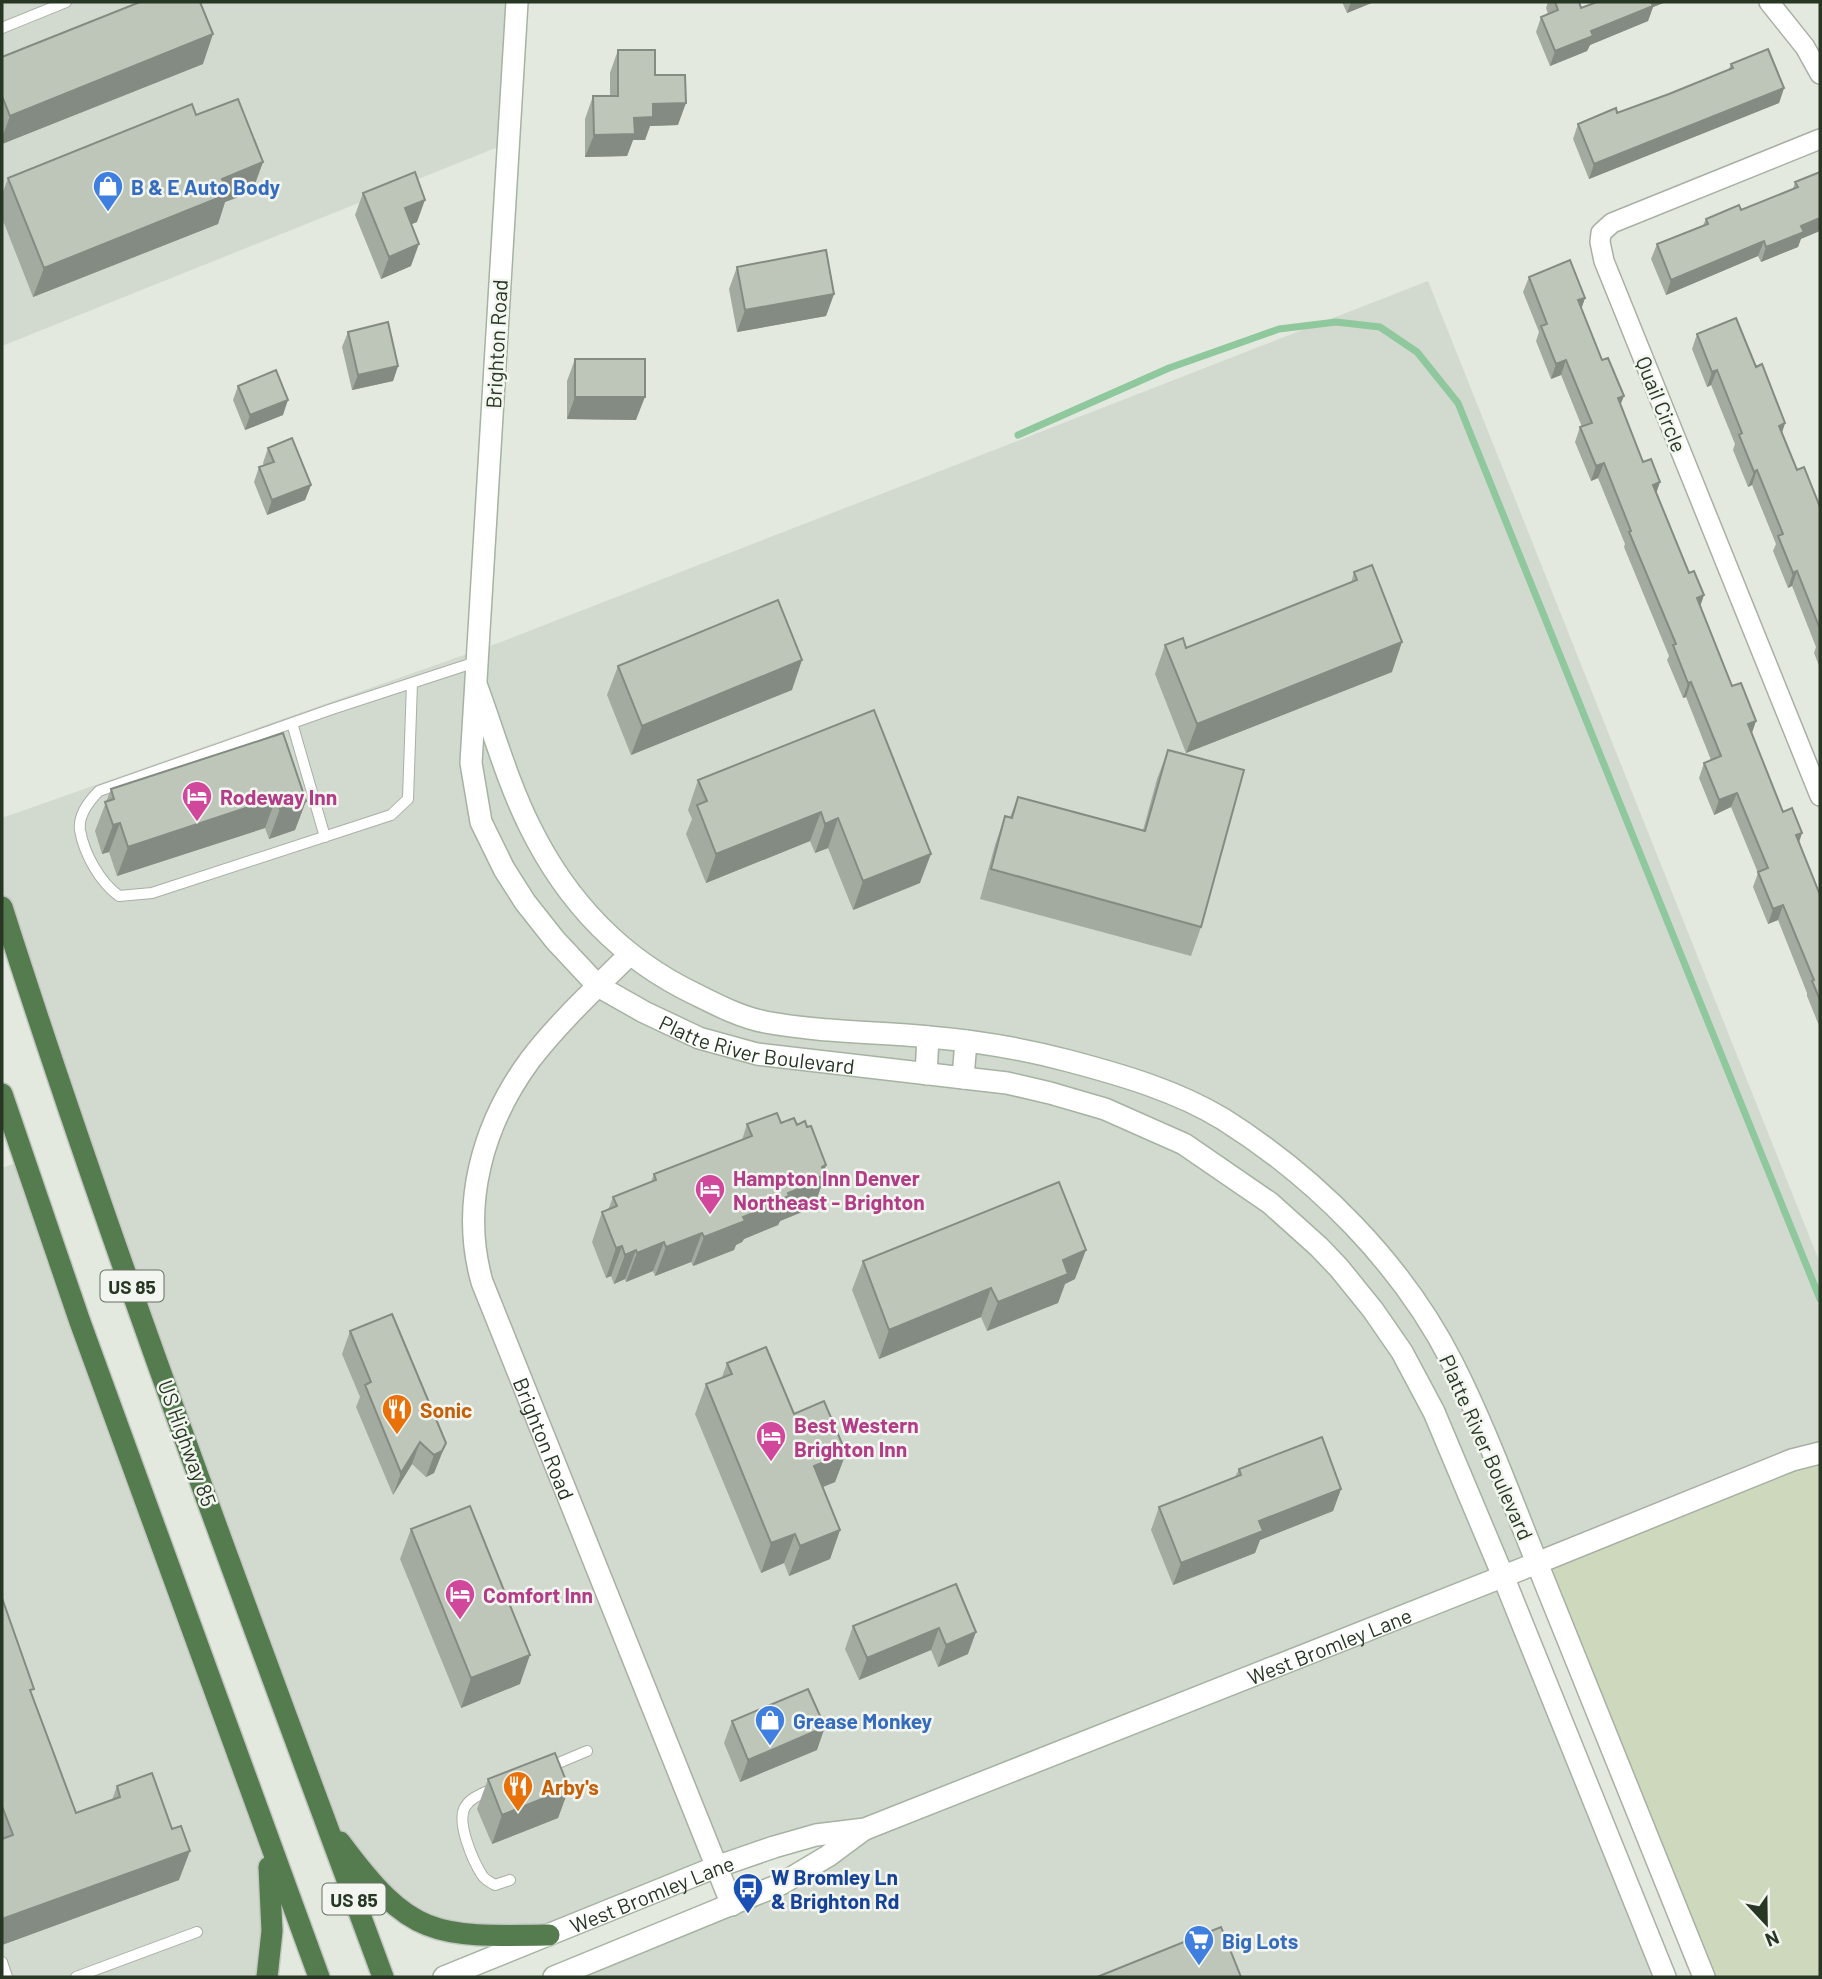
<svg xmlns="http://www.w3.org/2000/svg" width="1822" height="1979" font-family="Barlow,sans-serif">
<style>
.built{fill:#d2d9cf}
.green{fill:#ced8bc}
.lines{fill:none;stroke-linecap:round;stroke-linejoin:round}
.stream{stroke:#8ec89c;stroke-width:7}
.service-casing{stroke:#a8b0a4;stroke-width:12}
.minor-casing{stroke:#a8b0a4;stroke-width:22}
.tertiary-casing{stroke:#a8b0a4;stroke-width:24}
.secondary-casing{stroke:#a5b3a1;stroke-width:24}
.trunk-casing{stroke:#c3c7c1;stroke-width:24}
.service{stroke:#fff;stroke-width:10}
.minor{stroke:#fff;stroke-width:19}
.tertiary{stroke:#fff;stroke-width:21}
.secondary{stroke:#fff;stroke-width:21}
.trunk{stroke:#557c4e;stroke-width:21}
.wall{fill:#a3aa9f}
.shaded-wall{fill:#848b82}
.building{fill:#bdc6b9;stroke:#848b82;stroke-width:2}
.labels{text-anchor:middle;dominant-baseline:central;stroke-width:5;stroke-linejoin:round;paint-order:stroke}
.shield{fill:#f3f6f0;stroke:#647060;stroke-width:2}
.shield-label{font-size:19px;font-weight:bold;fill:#273723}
.shop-label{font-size:21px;font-weight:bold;fill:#366cbe;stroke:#f3f6f0;text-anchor:start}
.street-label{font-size:21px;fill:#273723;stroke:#f3f6f0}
.hotel-label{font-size:21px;font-weight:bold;fill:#b23c85;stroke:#f3f6f0;text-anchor:start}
.food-label{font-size:21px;font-weight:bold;fill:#c56008;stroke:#f3f6f0;text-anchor:start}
.transit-label{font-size:21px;font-weight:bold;fill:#164399;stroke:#f3f6f0;text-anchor:start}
</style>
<rect width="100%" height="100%" fill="#e4e9e0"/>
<path class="built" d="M2,2H517L508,143L2,346Z
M1428,281L1820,1263V1442L1792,1460L1503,1576L1665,1977H554L732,1905L863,1830L816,1835L549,1935L428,1927L325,1821L2,907V818L501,642Z
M25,1160L268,1860L267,1977H2V1168Z"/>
<path class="green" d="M1820,1453V1977H1704L1537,1563Z"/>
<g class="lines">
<path class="stream" d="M1018,435L1169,368L1279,329L1336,322L1380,327L1417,352L1458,403L1820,1299"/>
<g class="service-casing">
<path id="service" d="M2,28L66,2
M412,683L408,799L391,815L152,893L119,896C100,882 84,854 80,830C78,815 89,801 99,791L332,709L476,662
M292,723L325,837
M549,1767L587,1751
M492,1789C482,1794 471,1797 465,1807C456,1822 473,1861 482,1875C485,1880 490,1882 495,1885L510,1880
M2,1962L7,1977
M76,1977L197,1932"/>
</g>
<g class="minor-casing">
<path id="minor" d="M1769,2L1805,47L1820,74
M1820,139L1612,223L1601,233L1600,242L1604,261L1820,796"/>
</g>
<g class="tertiary-casing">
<g id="tertiary">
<path id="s1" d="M629,955C596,988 558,1023 530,1060C483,1124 460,1204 482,1282L732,1905"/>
<path d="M926,1074L928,1037"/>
<path d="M963,1078L966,1041"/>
<path d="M1503,1576L1665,1977"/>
<path d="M1704,1977L1537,1563L1792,1460L1820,1453"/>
</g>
</g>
<g class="secondary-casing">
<g id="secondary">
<path id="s2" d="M517,2L471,763L481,822L504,869L525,902L555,940L598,986L644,1012L699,1038L757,1054L1007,1083L1050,1093L1105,1109L1184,1144L1270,1203L1319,1247L1339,1268L1373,1310L1402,1352L1434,1412L1503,1576"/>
<path id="s3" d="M444,1977L716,1867L774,1847L816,1835L865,1829L1537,1563C1510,1496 1485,1427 1452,1362C1402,1264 1317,1178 1223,1119C1177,1091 1122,1075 1069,1061C1024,1049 976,1041 929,1037C875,1032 819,1032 765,1022C740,1017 717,1005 695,994C620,958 567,902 530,827C508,783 494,733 477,687"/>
<path d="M554,1977L781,1884L828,1856L863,1830"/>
</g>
</g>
<g class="trunk-casing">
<path id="trunk" d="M2,907C117,1267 252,1622 383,1977
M2,1094L80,1322L319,1977
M340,1842C411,1938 434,1937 549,1935
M267,1977L272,1931L269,1867"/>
</g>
<use href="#service" class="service"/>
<use href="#minor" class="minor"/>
<use href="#tertiary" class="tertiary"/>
<use href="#secondary" class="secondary"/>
<use href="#trunk" class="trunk"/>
</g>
<path class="wall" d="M1342,2H1374L1347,13Z
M1548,2H1579L1581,8L1597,2H1666L1653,7L1648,21L1590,45L1587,51L1550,66L1536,32L1541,17L1548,14L1546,8Z
M618,50L655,75L678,125L650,126L645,140H633L627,156L585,157V119L593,96H610V73Z
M2,57L203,64L2,144Z
M1731,64L1784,88L1779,103L1589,179L1573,139L1578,124L1617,113L1669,94L1729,69Z
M196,115L263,162L252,192L225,202L218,224L33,297L2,218V195L8,178Z
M1820,172L1798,247L1761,262L1758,256L1666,295L1651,259L1657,244L1703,225L1706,219L1741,210L1793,189L1795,182Z
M363,193L417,222L412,224L411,266L381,279L355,215Z
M737,267L834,294L826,316L737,332L729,289Z
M1529,277L1585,298L1581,308L1783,812L1802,833L1799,842L1820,895V1028L1807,996V993L1778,920L1768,924L1753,887L1758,873L1731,807L1714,815L1699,778L1704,763L1711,760L1686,697L1683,698L1667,660L1669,656L1624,547L1625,544L1598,478L1591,481L1575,442L1580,427H1582L1561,375L1551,379L1536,341L1539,332L1523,292Z
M348,332L398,366L393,381L352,390L342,347Z
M1697,334L1756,367L1785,423L1782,433L1797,470L1820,507V668L1814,653L1816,647L1792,586L1788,588L1773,551L1776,544L1752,485L1748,487L1733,450L1735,444L1711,385L1707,387L1692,349Z
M575,359L636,420L567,419V381Z
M238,386L283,415L245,430L233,400Z
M268,448L311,485L305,500L267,515L254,482L259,467L264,466L263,463Z
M1354,572L1392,672L1186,753L1155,674L1165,645L1186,648L1351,583Z
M618,666L792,690L631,755L607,695Z
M874,710L920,883L853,910L828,848L815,853L810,841L706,883L686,834L692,819L688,810L698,780Z
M1168,750L1201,927L1191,956L980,899L995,845L1005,816L1010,817L1018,797L1143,830L1157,779Z
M111,789L306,801L295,830L269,839L265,828L117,876L109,852L102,854L95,831Z
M781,1123L797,1125L826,1165L824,1172L825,1175L815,1204L808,1206L807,1210L780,1221L778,1225L744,1239L742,1242L736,1245L734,1250L693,1266L691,1262L655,1276L653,1271L626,1282L625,1279L614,1284L611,1276L606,1278L592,1242L602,1212L608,1210L613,1197L651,1182L654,1174L742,1140L747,1124Z
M863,1261L1075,1279L1065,1284L1058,1303L987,1331L981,1317L879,1359L852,1290Z
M350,1331L446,1443L434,1473L426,1477L412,1464L393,1495L356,1407L360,1397L342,1354Z
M727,1363L846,1453L835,1482L823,1487L840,1530L830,1559L789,1576L784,1563L761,1573L695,1414L706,1384L722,1377Z
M1239,1469L1341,1489L1333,1511L1260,1540L1255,1553L1173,1585L1151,1530L1159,1507L1235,1477Z
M411,1529L520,1684L461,1708L400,1559Z
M956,1584L968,1654L938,1667L931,1650L859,1680L845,1649L853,1626Z
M2,1598L32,1694L76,1813L112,1800L117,1786L179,1880L2,1945Z
M732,1721L817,1750L740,1782L724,1743Z
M488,1779L569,1788L558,1818L492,1844L477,1809Z"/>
<path class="shaded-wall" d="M1351,2H1374L1347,13Z
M1647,2H1666L1653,7L1648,21L1590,45L1587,51L1550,66L1555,51Z
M213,34L203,64L2,144V138L10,116Z
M1784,88L1779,103L1589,179L1594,164Z
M686,103L678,125L650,126L645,140H633L627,156L585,157L594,135L653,104Z
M263,162L252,192L225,202L218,224L33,297L44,268L222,179Z
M425,200L417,222L397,230L405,208Z
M1820,218V231L1801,239L1798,247L1761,262L1766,247L1801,226Z
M1764,241L1758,256L1666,295L1671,280Z
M419,244L411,266L381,279L389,257Z
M834,294L826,316L737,332L745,310Z
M1585,298L1580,313L1578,300Z
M1566,360L1561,375L1551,379L1556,364Z
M398,366L393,381L352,390L358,375Z
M1717,370L1711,385L1707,387L1712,372Z
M1624,396L1618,411V398Z
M575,397H645L636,420L567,419Z
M288,400L283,415L245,430L250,415Z
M1785,423L1780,438L1779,426Z
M1604,463L1598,478L1591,481L1596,466Z
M1757,470L1752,485L1748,487L1754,472Z
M1660,482L1655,497L1653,485Z
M311,485L305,500L267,515L272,500Z
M1797,571L1792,586L1788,588L1793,573Z
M1704,595L1699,610L1697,598Z
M1402,642L1392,672L1186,753L1197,724Z
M802,660L792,690L631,755L642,726Z
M1691,682L1686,697L1683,698L1688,683Z
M1756,721L1751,736L1748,724Z
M1737,793L1731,807L1714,815L1719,800Z
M276,798L265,828L117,876L128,847Z
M306,801L295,830L269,839L280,809Z
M821,812L810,841L706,883L716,854Z
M838,818L828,848L815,853L825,824Z
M120,823L109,852L102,854L113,825Z
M1802,833L1797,848L1796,835Z
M931,854L920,883L853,910L863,881Z
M1783,905L1778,920L1768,924L1773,909Z
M826,1165L822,1176L825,1175L815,1204L808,1206L807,1210L780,1221L778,1225L744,1239L742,1242L736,1245L734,1250L693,1266L704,1237L788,1193L822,1167Z
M702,1233L691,1262L655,1276L666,1247Z
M664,1242L653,1271L626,1282L637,1253Z
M622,1246L611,1276L606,1278L616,1248Z
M636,1250L625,1279L614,1284L625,1255Z
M1086,1250L1075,1279L1065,1284L1058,1303L987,1331L998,1302L1063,1260Z
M991,1288L981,1317L879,1359L889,1330Z
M420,1442L412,1464L393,1495L401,1473Z
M446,1443L434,1473L426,1477L434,1455Z
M846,1453L835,1482L803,1495L814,1466Z
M1341,1489L1333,1511L1260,1540L1255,1553L1173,1585L1181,1563L1259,1521Z
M840,1530L830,1559L789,1576L800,1546Z
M795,1534L784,1563L761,1573L771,1543Z
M939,1628L931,1650L859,1680L867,1658Z
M976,1632L968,1654L938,1667L946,1645Z
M530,1655L520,1684L461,1708L471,1678Z
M825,1727L817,1750L740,1782L748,1760Z
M569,1788L558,1818L492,1844L502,1815Z
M190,1851L179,1880L2,1945V1919Z"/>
<path class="building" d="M140,2H200L213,34L10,116L2,96V57Z
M1555,2H1579L1581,8L1597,2H1651L1653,6L1591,31L1593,36L1555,51L1541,17L1558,10Z
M1768,49L1784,88L1594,164L1578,124L1616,108L1617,113L1669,94L1733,68L1731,64Z
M618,50H655V75H685L686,103L653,104V117L634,118L635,134L594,135L593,96H618Z
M238,99L263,162L222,179L228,194L44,268L8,178L192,104L196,115Z
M415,172L425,200L405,208L419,244L389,257L363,193Z
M1820,172V218L1801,226L1804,232L1766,247L1764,241L1671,280L1657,244L1708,224L1706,219L1739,205L1741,210L1798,187L1795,182Z
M826,250L834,294L745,310L737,267Z
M1570,260L1585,298L1578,300L1602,360L1608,358L1624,396L1618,398L1643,462L1651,459L1660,482L1653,485L1689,573L1694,571L1704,595L1697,598L1732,686L1741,683L1756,721L1748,724L1783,812L1792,808L1802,833L1796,835L1820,895V1000L1812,981L1814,980L1783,905L1773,909L1758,872L1768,868L1737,793L1719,800L1704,763L1721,756L1691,682L1688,683L1673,645L1676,644L1629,532L1631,531L1604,463L1596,466L1580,427L1592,423L1566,360L1556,364L1541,326L1547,324L1529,277Z
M1736,318L1756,367L1762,364L1785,423L1779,426L1797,470L1804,467L1820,507V629L1797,571L1793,573L1778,536L1783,534L1757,470L1754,472L1739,435L1742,433L1717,370L1712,372L1697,334Z
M388,322L398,366L358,375L348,332Z
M575,359H645V397H575Z
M276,370L288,400L250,415L238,386Z
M292,438L311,485L272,500L259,467L274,462L268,448Z
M1372,565L1402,642L1197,724L1165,645L1183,638L1186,648L1357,580L1354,572Z
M778,600L802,660L642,726L618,666Z
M874,710L931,854L863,881L838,818L825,824L821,812L716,854L697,805L707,801L698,780Z
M283,733L306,801L280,809L276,798L128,847L120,823L113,825L105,802L114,799L111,789Z
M1168,750L1244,770L1201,927L991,869L1005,816L1012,818L1018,797L1145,831Z
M777,1113L781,1123L794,1118L797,1125L805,1121L807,1127L811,1126L826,1165L822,1167L825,1175L816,1178L818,1181L788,1193L789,1196L753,1210V1213L743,1217L745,1221L704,1237L702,1233L666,1247L664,1242L637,1253L636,1250L625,1255L622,1246L616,1248L602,1212L617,1206L613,1197L656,1180L654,1174L752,1136L747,1124Z
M1059,1182L1086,1250L1063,1260L1068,1274L998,1302L991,1288L889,1330L863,1261Z
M392,1314L446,1443L442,1451L434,1455L420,1442L401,1473L365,1385L371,1382L350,1331Z
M766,1347L794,1414L824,1401L846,1453L814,1466L840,1530L800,1546L795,1534L771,1543L706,1384L732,1374L727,1363Z
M1322,1437L1341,1489L1259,1521L1263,1531L1181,1563L1159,1507L1241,1475L1239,1469Z
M470,1506L530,1655L471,1678L411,1529Z
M956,1584L976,1632L946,1645L939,1628L867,1658L853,1626Z
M2,1598L34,1689L30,1690L76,1813L120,1797L117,1786L152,1773L172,1829L181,1826L190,1851L2,1919V1839L13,1835L2,1806Z
M808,1689L825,1727L748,1760L732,1721Z
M555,1753L569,1788L502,1815L488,1779Z
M1221,1927L1241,1977H1097Z"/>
<defs>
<g id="shop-pin" transform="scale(1.575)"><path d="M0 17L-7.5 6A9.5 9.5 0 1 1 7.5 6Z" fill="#3f7fe0" stroke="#f3f6f0"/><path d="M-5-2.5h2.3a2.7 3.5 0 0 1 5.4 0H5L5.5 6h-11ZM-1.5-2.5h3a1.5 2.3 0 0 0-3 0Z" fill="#fff"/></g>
<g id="hotel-pin" transform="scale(1.575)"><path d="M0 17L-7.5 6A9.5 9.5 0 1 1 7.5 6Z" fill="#d1479c" stroke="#f3f6f0"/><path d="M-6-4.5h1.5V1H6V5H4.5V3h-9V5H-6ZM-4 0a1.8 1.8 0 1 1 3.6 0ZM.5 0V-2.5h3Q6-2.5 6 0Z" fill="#fff"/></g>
<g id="restaurant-pin" transform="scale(1.575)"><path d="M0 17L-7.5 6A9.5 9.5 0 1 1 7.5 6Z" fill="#e8710a" stroke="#f3f6f0"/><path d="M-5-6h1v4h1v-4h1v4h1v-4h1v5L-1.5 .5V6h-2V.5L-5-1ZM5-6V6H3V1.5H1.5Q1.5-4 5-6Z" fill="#fff"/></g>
<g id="bus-pin" transform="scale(1.575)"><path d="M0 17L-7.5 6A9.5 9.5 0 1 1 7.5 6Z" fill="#1a4fb4" stroke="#f3f6f0"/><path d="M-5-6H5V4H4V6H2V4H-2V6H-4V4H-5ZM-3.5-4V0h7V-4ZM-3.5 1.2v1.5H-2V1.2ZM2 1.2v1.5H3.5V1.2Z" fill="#fff"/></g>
<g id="supermarket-pin" transform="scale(1.575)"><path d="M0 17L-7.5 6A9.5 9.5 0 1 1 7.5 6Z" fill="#3f7fe0" stroke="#f3f6f0"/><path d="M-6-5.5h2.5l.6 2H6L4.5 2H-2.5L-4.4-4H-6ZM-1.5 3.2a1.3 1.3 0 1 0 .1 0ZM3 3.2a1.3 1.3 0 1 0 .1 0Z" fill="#fff"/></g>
</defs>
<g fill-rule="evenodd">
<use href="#shop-pin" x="108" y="186"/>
<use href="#hotel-pin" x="197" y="796"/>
<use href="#hotel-pin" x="710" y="1189"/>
<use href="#restaurant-pin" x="397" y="1409"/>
<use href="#hotel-pin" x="771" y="1436"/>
<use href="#hotel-pin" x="460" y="1594"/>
<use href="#shop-pin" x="770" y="1720"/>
<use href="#restaurant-pin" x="518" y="1786"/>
<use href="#bus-pin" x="748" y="1888"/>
<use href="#supermarket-pin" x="1199" y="1940"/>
</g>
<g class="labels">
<g class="shield">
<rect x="100.5" y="1270.5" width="63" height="31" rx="5"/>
<rect x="322.5" y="1883.5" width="63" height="31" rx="5"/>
</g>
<g class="shield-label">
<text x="132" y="1286">US 85</text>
<text x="354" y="1899">US 85</text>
</g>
<g class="shop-label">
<text x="131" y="186">B &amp; E Auto Body</text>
<text x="793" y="1720">Grease Monkey</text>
<text x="1222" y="1940">Big Lots</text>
</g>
<g class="street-label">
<text transform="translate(496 344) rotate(-87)">Brighton Road</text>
<text transform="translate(1662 404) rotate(68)">Quail Circle</text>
<text stroke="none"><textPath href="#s2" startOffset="1197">Platte River Boulevard</textPath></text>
<text stroke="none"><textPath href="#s1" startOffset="548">Brighton Road</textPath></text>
<text transform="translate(188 1443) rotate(70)">US Highway 85</text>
<text transform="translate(1487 1447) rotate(66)">Platte River Boulevard</text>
<text stroke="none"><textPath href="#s3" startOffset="947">West Bromley Lane</textPath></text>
<text stroke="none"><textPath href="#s3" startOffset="224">West Bromley Lane</textPath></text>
</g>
<g class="hotel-label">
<text x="220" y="796">Rodeway Inn</text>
<text x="733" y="1177">Hampton Inn Denver<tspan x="733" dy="24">Northeast - Brighton</tspan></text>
<text x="794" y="1424">Best Western<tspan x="794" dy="24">Brighton Inn</tspan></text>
<text x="483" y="1594">Comfort Inn</text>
</g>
<g class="food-label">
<text x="420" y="1409">Sonic</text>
<text x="541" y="1786">Arby's</text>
</g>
<g class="transit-label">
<text x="771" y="1876">W Bromley Ln<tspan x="771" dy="24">&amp; Brighton Rd</tspan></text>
</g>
</g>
<rect width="1822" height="1979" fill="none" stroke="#273723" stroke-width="7"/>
<g transform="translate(1766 1923) rotate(158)" stroke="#f3f6f0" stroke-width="5" paint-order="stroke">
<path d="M0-5L12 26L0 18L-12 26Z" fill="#273723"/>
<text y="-10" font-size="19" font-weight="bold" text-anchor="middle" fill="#273723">N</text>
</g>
</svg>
